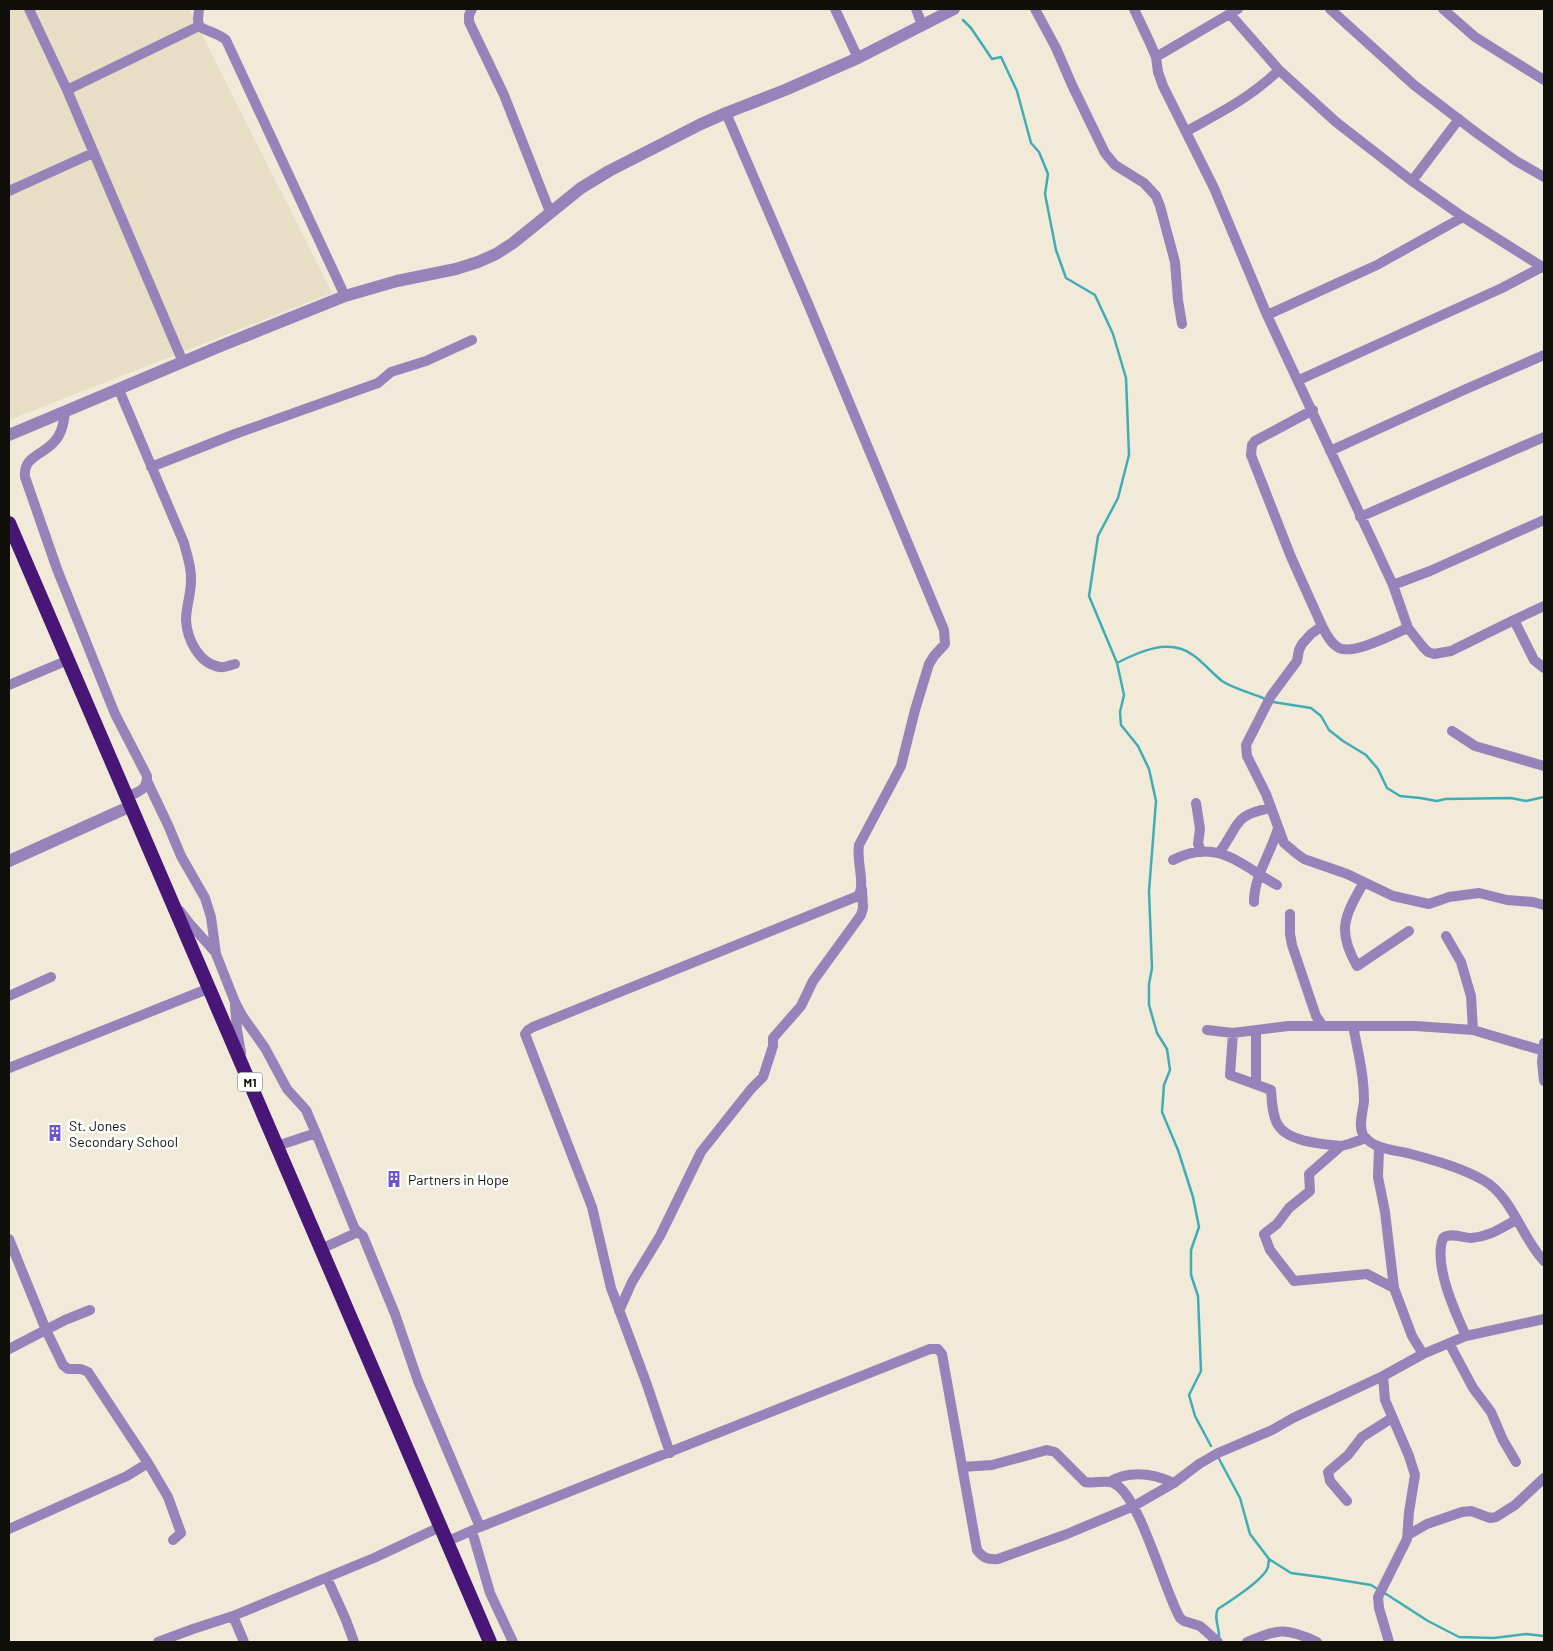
<svg xmlns="http://www.w3.org/2000/svg" width="1553" height="1651" font-family="Barlow,sans-serif">
<style>
.built{fill:#e8dec5}
.lines{fill:none;stroke-linecap:round;stroke-linejoin:round}
.stream{stroke:#40adb6;stroke-width:2.5}
.minor{stroke:#9683b9;stroke-width:10}
.tertiary{stroke:#9683b9;stroke-width:12}
.trunk{stroke:#471677;stroke-width:14}
.labels{text-anchor:middle;dominant-baseline:central;stroke-width:5;stroke-linejoin:round;paint-order:stroke}
.shield{fill:#fff;stroke:#585753;stroke-width:1}
.shield-label{font-size:12px;font-weight:bold;fill:#110f09}
.poi-label{font-size:14px;fill:#110f09;stroke:#fff;text-anchor:start}
</style>
<rect width="100%" height="100%" fill="#f1ead8"/>
<path class="built" d="M9,9H189L332,293L9,420Z"/>
<g class="lines">
<path class="stream" d="M963,20L971,28L992,59L1001,57L1017,91L1031,143L1039,152L1048,174L1045,194L1056,250L1066,278L1095,295L1113,334L1126,378L1129,455L1118,498L1098,536L1089,596L1117,663L1124,695L1120,712L1121,725L1138,746L1149,769L1156,801L1149,891L1152,968L1149,984V1005L1157,1033L1167,1049L1170,1070L1164,1085L1162,1112L1178,1150L1193,1197L1199,1227L1191,1250V1275L1198,1296L1201,1371L1189,1395L1195,1416L1211,1446
M1117,663C1140,651 1169,638 1193,655C1204,663 1212,673 1222,681C1234,689 1252,693 1265,699
M1273,702L1311,708L1321,716L1329,730L1343,741L1366,755L1378,769L1387,788L1400,796L1420,798L1437,801L1445,799L1511,798L1526,801L1544,797
M1218,1457L1240,1498L1250,1534L1269,1559L1291,1573L1328,1578L1371,1585L1379,1590
M1383,1592L1428,1621L1459,1637L1494,1638L1526,1634L1544,1636
M1219,1638C1220,1628 1213,1618 1218,1609C1230,1601 1264,1580 1268,1567C1268,1566 1269,1560 1269,1559"/>
<path class="minor" d="M29,9L67,90L183,362
M199,9L198,19L199,26C207,32 217,32 226,40L345,296
M472,9L469,15V22L504,95L550,212
M835,9L858,58
M916,9L922,25
M1035,9L1056,48L1072,85L1105,153L1115,165L1144,183L1156,196L1160,206L1175,262L1178,300L1182,324
M1134,9L1150,43L1156,57L1158,72L1163,86L1214,188L1267,315L1393,585L1408,628L1423,647L1428,652L1434,654L1451,651L1514,620L1544,606
M1330,9L1414,85L1478,134L1516,161L1544,177
M1443,9L1475,37L1544,80
M1230,14L1279,70L1336,122L1412,181L1463,217L1544,268
M1156,57L1238,9
M67,90L199,26
M1187,131C1221,112 1250,98 1279,70
M1412,181L1459,119
M9,191L93,153
M1267,315L1377,265L1463,217
M1299,380L1502,288L1542,267
M119,390L184,543C187,556 192,568 191,581C191,594 186,607 186,620C187,639 199,664 220,667C224,668 231,665 235,664
M1313,410L1255,441L1252,445L1251,455L1291,557L1322,626C1326,634 1331,644 1339,648C1354,655 1393,634 1408,628
M65,412C64,423 62,434 54,442C43,455 23,456 25,477L57,569L115,714L147,776C148,790 137,792 127,797
M1330,451L1466,389L1544,355
M151,467L235,434L378,383L391,372L426,361L472,340
M1360,517L1544,437
M1393,585L1430,571L1544,520
M1514,620L1534,660L1544,668
M1322,626L1311,634L1302,644L1299,650L1297,661L1271,696L1246,745L1247,756L1266,794L1284,843L1297,854L1304,859L1347,874L1393,896L1429,904L1449,897L1479,893L1507,900L1533,902L1544,905
M9,685L68,660
M1452,731L1475,746L1544,766
M147,781L168,825L181,856L205,898L211,917L216,954L235,1002L243,1017L265,1048L287,1089L306,1110L318,1138
M1196,803L1200,829L1198,844L1202,852
M1219,853C1240,825 1232,815 1271,808
M1173,860C1217,837 1241,865 1277,885
M1364,882C1345,916 1336,929 1357,966L1409,931
M1254,902C1254,875 1271,854 1278,828
M180,911L190,924L216,953
M1290,914V934L1292,945L1316,1016L1323,1026
M1446,936L1461,962L1471,996L1473,1030
M9,996L51,977
M235,1005L237,1030L241,1053
M1353,1026C1358,1051 1364,1076 1364,1101C1363,1112 1358,1125 1363,1135C1367,1140 1372,1144 1378,1146C1387,1150 1398,1151 1407,1153C1433,1160 1460,1167 1483,1180C1513,1197 1521,1237 1544,1261
M1207,1030L1233,1033L1288,1026H1416L1473,1030L1544,1051
M1233,1033L1230,1075L1271,1090C1272,1101 1272,1115 1278,1125C1288,1142 1323,1144 1341,1146
M1544,1043L1542,1062L1544,1081
M9,1068L210,988
M1256,1084V1030
M1366,1138L1349,1144L1341,1146L1309,1174L1310,1191L1289,1208L1277,1224L1264,1234L1270,1250L1294,1281L1367,1274L1394,1288
M277,1146L310,1135H315L318,1138L354,1227L358,1232L363,1236L395,1314L418,1381L480,1527
M1379,1147L1378,1177L1385,1212L1394,1288L1412,1336L1423,1354
M9,1239L46,1330L63,1365L68,1369H81L88,1372L148,1463L168,1497L181,1533L173,1540
M321,1249L358,1232
M619,1311L632,1282L660,1236L701,1152L751,1089L763,1077L773,1046V1038L801,1006L813,981L861,915L863,908L862,889
M1466,1336C1455,1312 1433,1264 1443,1238C1451,1232 1462,1238 1471,1238C1489,1237 1501,1228 1516,1220
M1449,1343L1473,1388L1491,1412L1503,1440L1516,1462
M9,1349L65,1320L90,1310
M1383,1376L1385,1400L1409,1456L1415,1475L1409,1512L1407,1539L1378,1597L1379,1608L1389,1642
M670,1453L646,1382L611,1288L592,1207L525,1034L528,1030L533,1027L858,896C866,885 856,860 859,845L901,766L915,710L929,664L934,656L945,644L944,630L809,306L726,113
M962,1467L992,1465L1047,1450L1055,1452L1085,1482C1095,1484 1107,1479 1115,1484C1140,1497 1164,1590 1180,1618L1184,1621L1200,1626L1218,1642
M1109,1482C1130,1470 1152,1473 1174,1483
M1347,1501L1330,1481L1328,1472L1348,1455L1362,1437L1392,1418
M9,1529L127,1476L148,1463
M472,1531L490,1593L513,1642
M1408,1535L1427,1524L1462,1512L1471,1511L1490,1518L1496,1517L1515,1505L1544,1478
M446,1542L480,1527L930,1349H938L942,1354L977,1550C983,1558 988,1560 998,1559L1067,1534L1134,1506L1174,1483L1199,1464L1218,1453L1272,1430L1293,1418L1383,1376L1423,1354L1466,1336L1544,1319
M327,1578L346,1620L354,1642
M233,1616L244,1642
M158,1642L193,1629L233,1616L374,1558L440,1527
M1247,1642C1278,1629 1286,1627 1317,1642"/>
<path class="tertiary" d="M9,435L223,345L345,296L397,281L456,269L478,262L496,254L513,243L581,188L609,171L701,124L726,113L785,90L858,58L954,9
M9,861L131,806"/>
<path class="trunk" d="M9,523L490,1642"/>
</g>
<defs>
<g id="building-bare" transform="scale(1.35)"><path d="M-4-6H4V6H1V3H-1V6H-4ZM-2.5-4.3h1.7v1.8h-1.7ZM.8-4.3h1.7v1.8H.8ZM-2.5-1h1.7V.8h-1.7ZM.8-1h1.7V.8H.8Z" fill="#6c54ce" stroke="#fff" stroke-width="2.5" paint-order="stroke"/></g>
</defs>
<g fill-rule="evenodd">
<use href="#building-bare" x="55" y="1133"/>
<use href="#building-bare" x="394" y="1179"/>
</g>
<g class="labels">
<rect class="shield" x="237.5" y="1072.5" width="25" height="19" rx="4"/>
<g class="shield-label">
<text x="250" y="1082">M1</text>
</g>
<g class="poi-label">
<text x="69" y="1125">St. Jones<tspan x="69" dy="16">Secondary School</tspan></text>
<text x="408" y="1179">Partners in Hope</text>
</g>
</g>
<rect width="1553" height="1651" fill="none" stroke="#110f09" stroke-width="20"/>
</svg>
